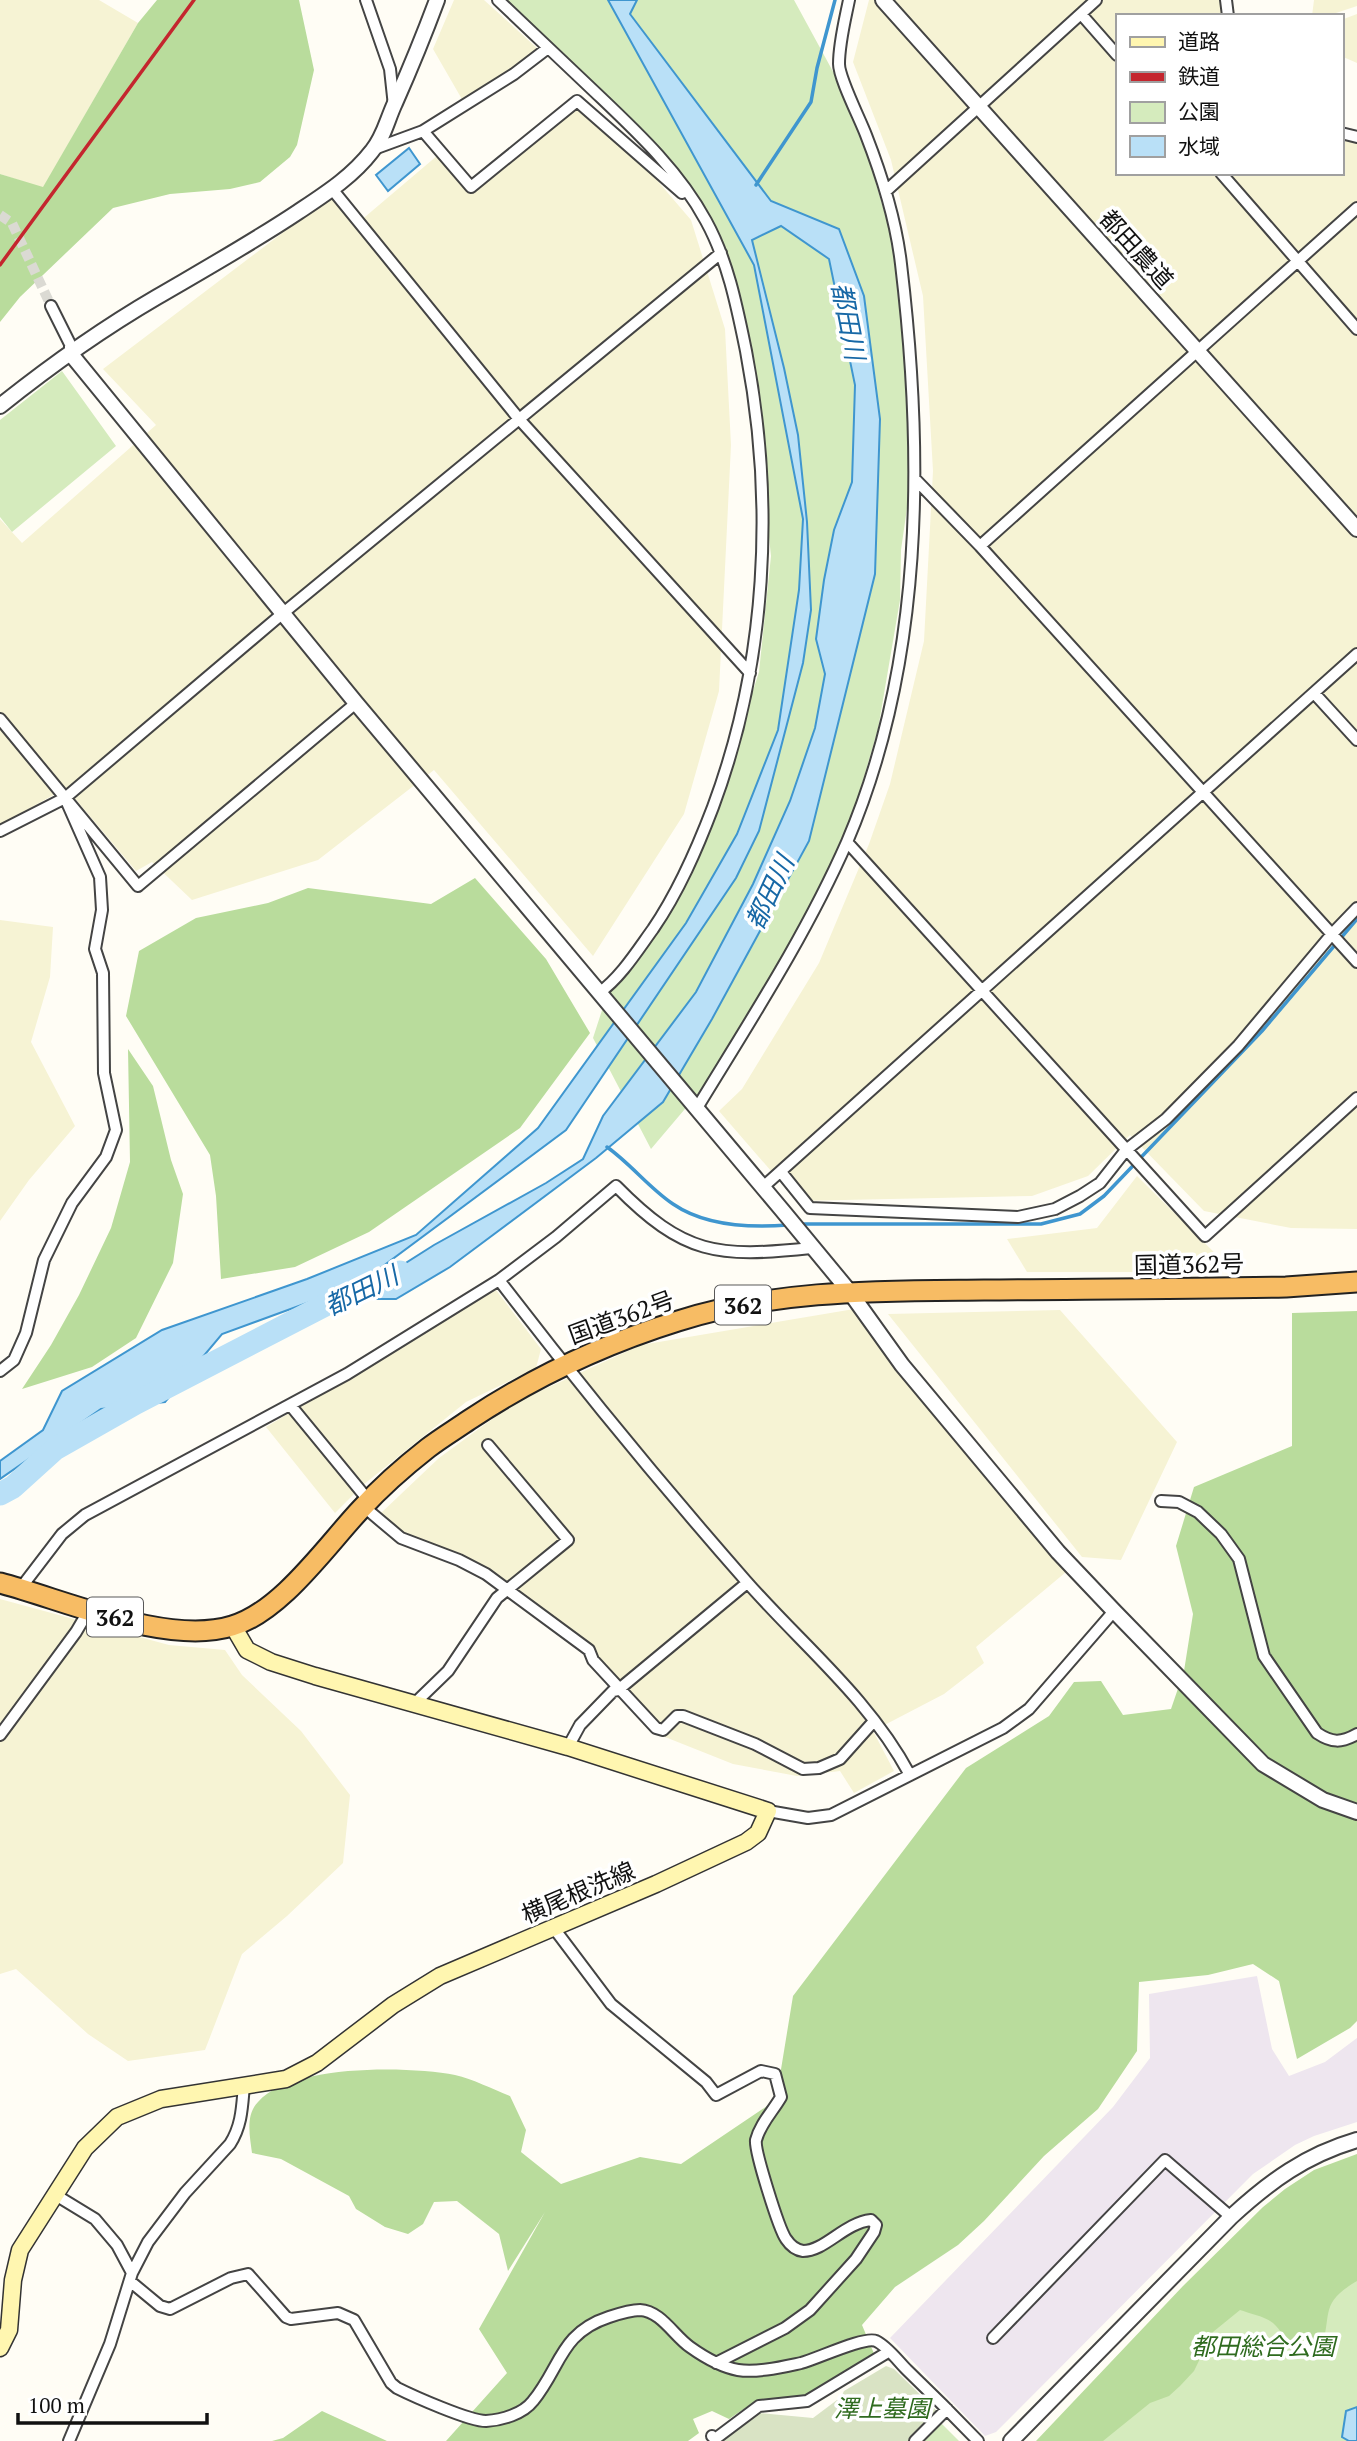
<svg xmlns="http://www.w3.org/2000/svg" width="1357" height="2441" font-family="'PT Serif','Noto Sans JP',serif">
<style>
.industrial{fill:#eee6ef}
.farmland{fill:#f6f3d4}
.green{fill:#d5ebbd}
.forest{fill:#b9dc9c}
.cemetery{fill:#d9e3c4}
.water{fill:#b9e0f7;stroke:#3f96cf;stroke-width:2}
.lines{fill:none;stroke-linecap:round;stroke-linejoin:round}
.stream{stroke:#3f96cf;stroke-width:3.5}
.river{stroke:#b9e0f7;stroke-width:23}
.minor-tunnel{stroke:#dbdad3;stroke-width:10;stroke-dasharray:10 5;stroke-linecap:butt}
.minor-casing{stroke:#444;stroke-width:14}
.tertiary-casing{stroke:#444;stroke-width:18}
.secondary-casing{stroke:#333;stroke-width:19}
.trunk-casing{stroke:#222;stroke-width:23}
.minor{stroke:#fff;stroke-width:10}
.tertiary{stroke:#fff;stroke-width:14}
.secondary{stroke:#fff6b0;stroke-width:16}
.trunk{stroke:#f7bc64;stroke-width:19}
.rail{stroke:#c4262e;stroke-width:3.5}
.labels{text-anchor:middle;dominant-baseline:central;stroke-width:7;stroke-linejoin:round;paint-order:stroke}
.shield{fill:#fff;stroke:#585858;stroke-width:2}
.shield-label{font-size:23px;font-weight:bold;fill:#111}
.street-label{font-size:24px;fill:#111;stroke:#fff}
.park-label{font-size:24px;font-style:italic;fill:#2f6b1f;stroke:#fff}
.water-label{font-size:26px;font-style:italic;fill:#1768a6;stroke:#fff}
</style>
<rect width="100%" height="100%" fill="#fffdf5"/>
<path class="industrial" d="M1257,1976L1272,2049L1289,2076L1325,2062L1357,2038V2122L1314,2136L1295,2145L1253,2174L996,2432L985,2436L890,2338L1113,2107L1150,2058L1149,1994Z"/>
<path class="farmland" d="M0,0H99L138,23L43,188L0,174Z
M454,0H484L538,49L508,73L463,101L433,49Z
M869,0H1226L1228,16H1117V173H1341V134L1357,141V1229L1291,1228L1204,1211L1130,1135L1088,1176L1032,1196L797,1201L719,1111L742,1089L819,963L869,844L890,784L924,641L933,471L923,296L891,160L853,62Z
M1314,0H1357V6L1327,16H1312Z
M1357,14V63L1341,56V20Z
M577,101L625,143L691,220L725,329L731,445L719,691L684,814L593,956L434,770L318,860L192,900L152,862L136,871L66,788L0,825V519L22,543L156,425L103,369L331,196L359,222L438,155L471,187Z
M0,920L53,927L50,977L31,1042L75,1126L29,1180L0,1221Z
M1137,1176L1234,1272H1027L1007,1239L1097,1228Z
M496,1290L541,1349L536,1368L466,1402L363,1485L335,1513L266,1427Z
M860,1308L1072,1567L976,1647L984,1663L944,1694L873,1731L894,1771L854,1793L840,1771L797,1776L733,1764L660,1735L599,1660L592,1649L509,1583L454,1553L408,1537L390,1524L381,1513L439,1458L514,1403L641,1345Z
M1060,1310L1177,1442L1121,1560L1082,1557L888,1314Z
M0,1599L169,1645L225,1650L242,1675L301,1731L350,1795L343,1863L287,1916L242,1954L205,2050L128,2061L88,2034L16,1969L0,1974Z"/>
<path class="green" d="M506,0H794L855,112L889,228L904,322L910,487L901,550L900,600L878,729L857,801L837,855L761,996L701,1090L651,1149L593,1038L605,1001L705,840L759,672L771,556L756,416L745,345L706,221L690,187Z
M62,371L116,446L12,532L0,517V420Z
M1357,2156V2441H1043Z
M935,2417L959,2441H909Z"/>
<path class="forest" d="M157,0H299L314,70L297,145L290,157L260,182L230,189L170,194L113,208L20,297L0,322V174L43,187L138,23Z
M475,878L546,959L590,1033L520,1128L369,1232L295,1267L221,1279L216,1196L210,1155L126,1016L139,951L196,918L268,903L308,888L431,904Z
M128,1049L153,1086L171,1160L183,1194L173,1263L136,1338L92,1367L22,1389L51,1345L79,1295L111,1228L130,1162Z
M1357,1311V2021L1350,2028L1297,2059L1279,1981L1253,1964L1208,1975L1139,1982L1137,2051L1098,2109L1044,2156L984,2221L958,2245L895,2287L862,2325L875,2356L807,2396L757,2400L729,2419L712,2411L693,2419L699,2433L688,2441H446L507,2373L479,2329L545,2212L508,2271L499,2234L457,2201L434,2202L423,2224L408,2234L385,2227L356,2209L349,2196L281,2159L252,2153C250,2137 245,2115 258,2102C291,2064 408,2066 455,2075C473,2079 492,2089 510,2096L526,2130L521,2152L561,2184L640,2157L681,2164L776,2100L793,1996L966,1768L1049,1716L1074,1682L1101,1681L1123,1715L1171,1709L1184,1671L1193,1614L1176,1546L1194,1487L1292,1446V1313Z
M1357,2154V2281C1318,2304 1333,2314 1321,2349L1316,2351L1306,2338L1300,2337L1294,2344C1284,2339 1281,2330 1273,2323C1264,2316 1251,2314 1240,2310L1213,2332L1194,2371L1180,2386L1169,2396L1150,2403L1103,2441H1036L1183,2286L1263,2207L1285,2189L1314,2170Z
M322,2411L387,2441H272L283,2438Z"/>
<path class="cemetery" d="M886,2366L894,2369L939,2413L909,2441H721L759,2413L813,2418L841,2397L844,2391Z"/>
<path class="water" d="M608,0H637L630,14L771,201L839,229L864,296L880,419L875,574L809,841L712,1019L663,1102L596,1158L450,1267L396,1299H376L371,1285L434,1245L546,1183L583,1159L603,1116L696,992L753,884L790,801L815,728L825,674L816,639L824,580L834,530L852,482L855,385L829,259L781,226L752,240L784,368L798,435L807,522L811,610L803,663L759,831L736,878L566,1130L359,1284L222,1334L165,1402L101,1409L0,1479V1461L43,1430L62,1391L162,1330L307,1279L416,1235L538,1128L686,923L737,834L778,730L799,590L803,519L754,265Z
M409,148L420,164L388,191L376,175Z
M1357,2407V2441H1349L1342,2437L1346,2411Z"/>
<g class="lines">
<path class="stream" d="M756,185L811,102L817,68L835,0
M607,1147C631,1164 649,1188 673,1204C705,1226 750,1228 788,1225
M799,1224H1041L1080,1214L1104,1196L1262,1031L1357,919"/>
<path class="river" d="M0,1494L13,1487L55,1449L136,1403L331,1302L400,1272"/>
<path class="minor-tunnel" d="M0,215L12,223L51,306"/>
<g class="minor-casing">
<path id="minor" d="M366,0L390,69L394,106
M498,0C531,31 563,62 596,93C637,132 679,171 706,221C728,261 737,307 746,351C775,502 767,662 713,807C697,849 679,891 653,929C637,951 621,977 599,993
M1226,0L1228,16
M1081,14L1117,55
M423,131L471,187L577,101L682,193
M1341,133L1357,137
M374,149L423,131L514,74L548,48
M1221,173L1357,329
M332,189L519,419L750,673
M886,191L1096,0
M51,306L70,344V353
M915,479L980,546L1357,962
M980,546L1357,208
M1314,693L1357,740
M0,719L138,886L356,703
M0,831L65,798L282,614L721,253
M847,842L1205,1236L1357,1098
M697,1108C750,1021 806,935 847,842C924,662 924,456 901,264C896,220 882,176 866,135C860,119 839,78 839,64C839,43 845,20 849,0
M781,1172L810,1208L1018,1217L1055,1209L1080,1196L1100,1183L1126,1150L1166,1119L1238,1046L1332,934L1357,908
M763,1187L1357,654
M499,1280C578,1383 660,1483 746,1581C803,1646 868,1697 910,1775
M0,1371L14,1360L26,1333L44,1260L72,1203L106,1157L116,1130L104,1073L103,973L95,949L102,910L100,877L65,798
M291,1406L369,1501
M1161,1501L1179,1502L1198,1512L1221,1534L1239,1559L1264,1656L1317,1733C1332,1743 1341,1743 1357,1734
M363,1506L401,1538L459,1560L486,1574L589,1650L593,1660L656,1728L663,1730L677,1716H683L755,1744L803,1769L819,1768L840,1759L874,1721
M20,1589L62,1534L85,1515L347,1374L499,1280L556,1237L616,1186C684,1255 717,1258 811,1248
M414,1704L448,1671L497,1598L568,1540L488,1445
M0,1735L76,1632L89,1610
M568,1747L580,1725L613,1691L618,1690L747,1583
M768,1811L808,1818L831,1815L1003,1728L1029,1709L1114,1611
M553,1927L611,2004L706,2082L716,2095L761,2071L775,2074L781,2097C773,2111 760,2124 756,2140C754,2150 779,2229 786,2239C790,2245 795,2250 803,2251C825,2251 844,2223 871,2220L876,2225L874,2232L856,2259L810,2310L785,2328L716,2363
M54,2194L95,2219L117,2245L132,2273
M131,2282L160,2306L170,2309L231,2278L248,2274L286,2317L291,2319L338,2313L354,2320L391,2383L397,2388C413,2396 469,2421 486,2421C502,2420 523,2414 533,2401C561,2367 560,2333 609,2317C618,2314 630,2310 640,2310C661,2311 674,2336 690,2347C704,2357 721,2367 738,2370C757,2373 782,2367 801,2363C817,2359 864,2336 876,2341C887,2346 898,2361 907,2370C931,2393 955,2417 978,2441
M993,2338L1165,2160L1231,2217
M712,2436L715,2439L759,2406L807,2401L888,2352
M69,2441L110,2344L132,2273L148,2242L185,2193L230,2144C242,2125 242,2107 244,2085
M915,2441L947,2409"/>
</g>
<g class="tertiary-casing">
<path id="tertiary" d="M883,0L1357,529
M70,353L356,703L782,1210L849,1291L902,1365L1058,1552L1114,1611L1263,1764L1323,1800L1357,1812
M0,406C50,366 102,329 157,297C205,269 253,242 298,212C325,194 352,177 372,151C384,137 387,120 395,103C410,69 424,35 437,0
M1011,2441L1231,2217C1270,2181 1306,2155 1357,2140"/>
</g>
<g class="secondary-casing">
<path id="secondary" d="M0,2348L9,2330L13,2280L20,2250L85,2148L117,2117L161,2099L286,2079L317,2063L393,2005L440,1976L656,1884L746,1842L758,1833L768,1811L568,1747L315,1676L271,1662L247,1650L233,1626"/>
</g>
<g class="trunk-casing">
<path id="trunk" d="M0,1583C65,1600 167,1646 232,1626C281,1612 327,1545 361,1509C381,1487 405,1466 428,1448C441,1438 456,1429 469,1420C534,1377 604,1344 678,1321C777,1289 882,1291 984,1290C1085,1289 1186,1289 1286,1287L1357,1282"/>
</g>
<use href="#minor" class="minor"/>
<use href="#tertiary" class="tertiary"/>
<use href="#secondary" class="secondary"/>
<use href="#trunk" class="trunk"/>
<path class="rail" d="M0,265L194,0"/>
</g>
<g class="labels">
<g class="shield">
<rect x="715" y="1285.5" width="56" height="39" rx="5"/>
<rect x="87" y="1597.5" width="56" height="39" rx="5"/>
</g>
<g class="shield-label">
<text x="743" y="1305">362</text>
<text x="115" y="1617">362</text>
</g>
<g class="street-label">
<text transform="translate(1137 249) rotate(48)">都田農道</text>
<text transform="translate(1189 1264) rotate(-1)">国道362号</text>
<text transform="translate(621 1317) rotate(-20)">国道362号</text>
<text transform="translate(578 1892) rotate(-23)">横尾根洗線</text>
</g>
<g class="park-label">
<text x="1263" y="2346">都田総合公園</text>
<text x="882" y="2408">澤上墓園</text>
</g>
<g class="water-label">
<text transform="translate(849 321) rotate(79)">都田川</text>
<text transform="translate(769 892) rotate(-65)">都田川</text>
<text transform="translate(361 1290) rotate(-26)">都田川</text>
</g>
</g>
<rect x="1116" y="14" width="228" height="161" fill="#ffffff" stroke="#a0a0a0" stroke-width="2"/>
<rect x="1130" y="37" width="35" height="10" fill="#fff6b0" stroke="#a0a0a0" stroke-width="2"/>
<text x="1178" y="49" font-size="21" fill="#111111">道路</text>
<rect x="1130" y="72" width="35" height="10" fill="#c4262e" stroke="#a0a0a0" stroke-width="2"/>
<text x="1178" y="84" font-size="21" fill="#111111">鉄道</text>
<rect x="1130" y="102" width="35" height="21" fill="#d5ebbd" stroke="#a0a0a0" stroke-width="2"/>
<text x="1178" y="119" font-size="21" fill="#111111">公園</text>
<rect x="1130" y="136" width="35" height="21" fill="#b9e0f7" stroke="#a0a0a0" stroke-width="2"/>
<text x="1178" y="154" font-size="21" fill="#111111">水域</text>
<path d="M18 2413v10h189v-10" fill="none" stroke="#111111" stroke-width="3.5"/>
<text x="28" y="2413" font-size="21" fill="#111111" stroke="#ffffff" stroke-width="5" paint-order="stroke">100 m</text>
</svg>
